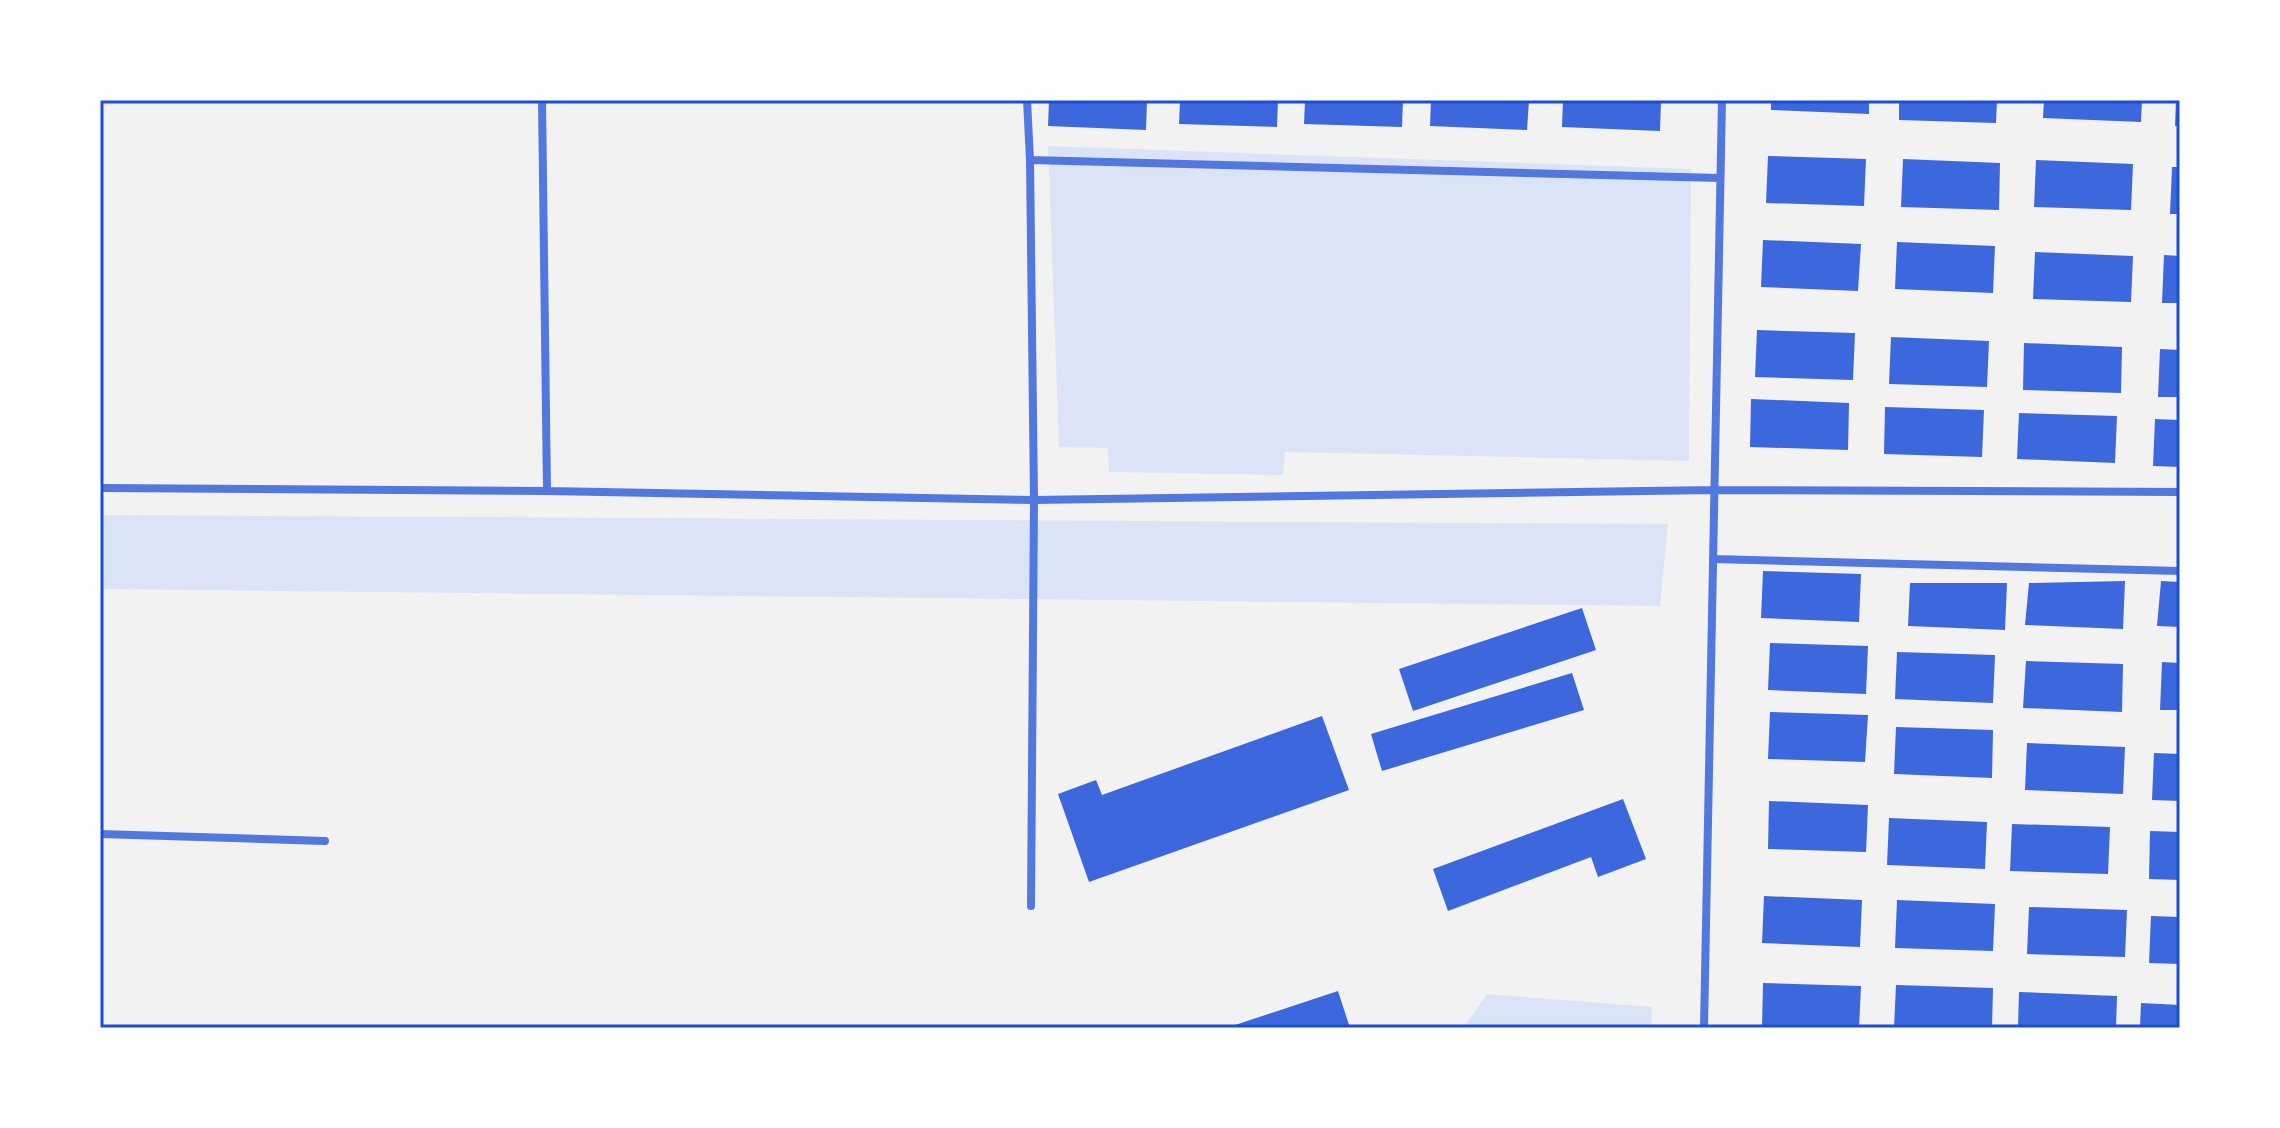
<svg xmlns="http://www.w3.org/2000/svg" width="2280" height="1128" font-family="'Playfair Display',serif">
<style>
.green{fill:#dbe4f7}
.building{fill:#3d67dc}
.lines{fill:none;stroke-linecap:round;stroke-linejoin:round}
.minor{stroke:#5277de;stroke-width:8}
.neatline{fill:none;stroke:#1d4ed8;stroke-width:3}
</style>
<rect width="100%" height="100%" fill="#f2f2f2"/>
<path class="green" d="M1048,146L1691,169L1689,461L1285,452L1283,475L1109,472L1108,448L1059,447Z
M100,515L1668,524L1660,606L100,589Z
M1487,994L1652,1007L1651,1028H1463Z"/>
<path class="building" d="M1049,100H1147L1146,130L1048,126Z
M1180,100H1278L1277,127L1179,124Z
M1305,100H1403L1402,127L1304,124Z
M1431,100H1529L1527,130L1430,126Z
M1563,100H1661L1660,131L1562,127Z
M1771,100H1869V114L1771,110Z
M1899,100H1997L1996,123L1899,120Z
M2044,100H2142L2141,122L2043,118Z
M2176,100H2180V126H2175Z
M1768,156L1866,159L1864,206L1766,203Z
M1903,159L2000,163L1999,210L1901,207Z
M2036,160L2133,164L2131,210L2034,207Z
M2172,167H2180V214H2170Z
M1763,240L1861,244L1858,291L1761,287Z
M1897,242L1995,246L1993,293L1895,289Z
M2035,252L2133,256L2131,302L2033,299Z
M2164,255L2180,256V303H2162Z
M1757,330L1855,333L1853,380L1755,377Z
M1891,337L1989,341L1987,387L1889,384Z
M2024,343L2122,347L2121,393L2023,390Z
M2160,349L2180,350V397H2158Z
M1751,399L1849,403L1848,450L1750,447Z
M1885,407L1984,410L1982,457L1884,454Z
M2019,413L2117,416L2115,463L2017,459Z
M2155,419L2180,420V467L2153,466Z
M1763,571L1861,574L1859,622L1761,618Z
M2125,581L2123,629L2025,625L2029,583Z
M2161,581L2180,582V627L2157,626Z
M1910,583H2007L2005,630L1908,626Z
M1582,608L1596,650L1413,711L1399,669Z
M1770,643L1868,646L1866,694L1768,690Z
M1897,652L1995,655L1993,703L1895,699Z
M2026,661L2123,664L2122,712L2023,708Z
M2162,662L2180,663V710H2160Z
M1572,673L1584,710L1382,771L1371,734Z
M1770,712L1868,715L1865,762L1768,759Z
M1322,716L1349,790L1089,882L1058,794L1096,780L1102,795Z
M1896,727L1993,730L1992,778L1894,774Z
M2027,743L2125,747L2123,794L2025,790Z
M2154,753L2180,754V801L2152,800Z
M1623,799L1646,859L1598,877L1591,857L1448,911L1433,869Z
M1769,801L1868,805L1866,852L1768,849Z
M1889,818L1987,822L1985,869L1887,865Z
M2012,824L2110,827L2108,874L2010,871Z
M2150,831L2180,832V880L2149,879Z
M1764,896L1862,900L1860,947L1762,943Z
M1897,900L1995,904L1993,951L1895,948Z
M2029,907L2127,910L2125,957L2027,954Z
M2151,916L2180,917V964L2149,963Z
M1763,983L1861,986L1859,1028H1762Z
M1896,985L1993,988L1992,1028H1894Z
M1338,991L1350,1028H1229V1027Z
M2019,992L2117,996L2116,1028H2018Z
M2141,1003L2180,1005V1028H2140Z"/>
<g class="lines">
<path class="minor" d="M542,100L547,491
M1027,100L1030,160L1034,500L1031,906
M1030,160L1720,178
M100,488L547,491L1034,500L1714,490L2180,492
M1713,559L2180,571
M100,834L325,841
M1704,1028L1722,100"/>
</g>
<rect width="2280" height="1128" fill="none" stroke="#ffffff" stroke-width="204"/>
<rect x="102" y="102" width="2076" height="924" class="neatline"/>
</svg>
